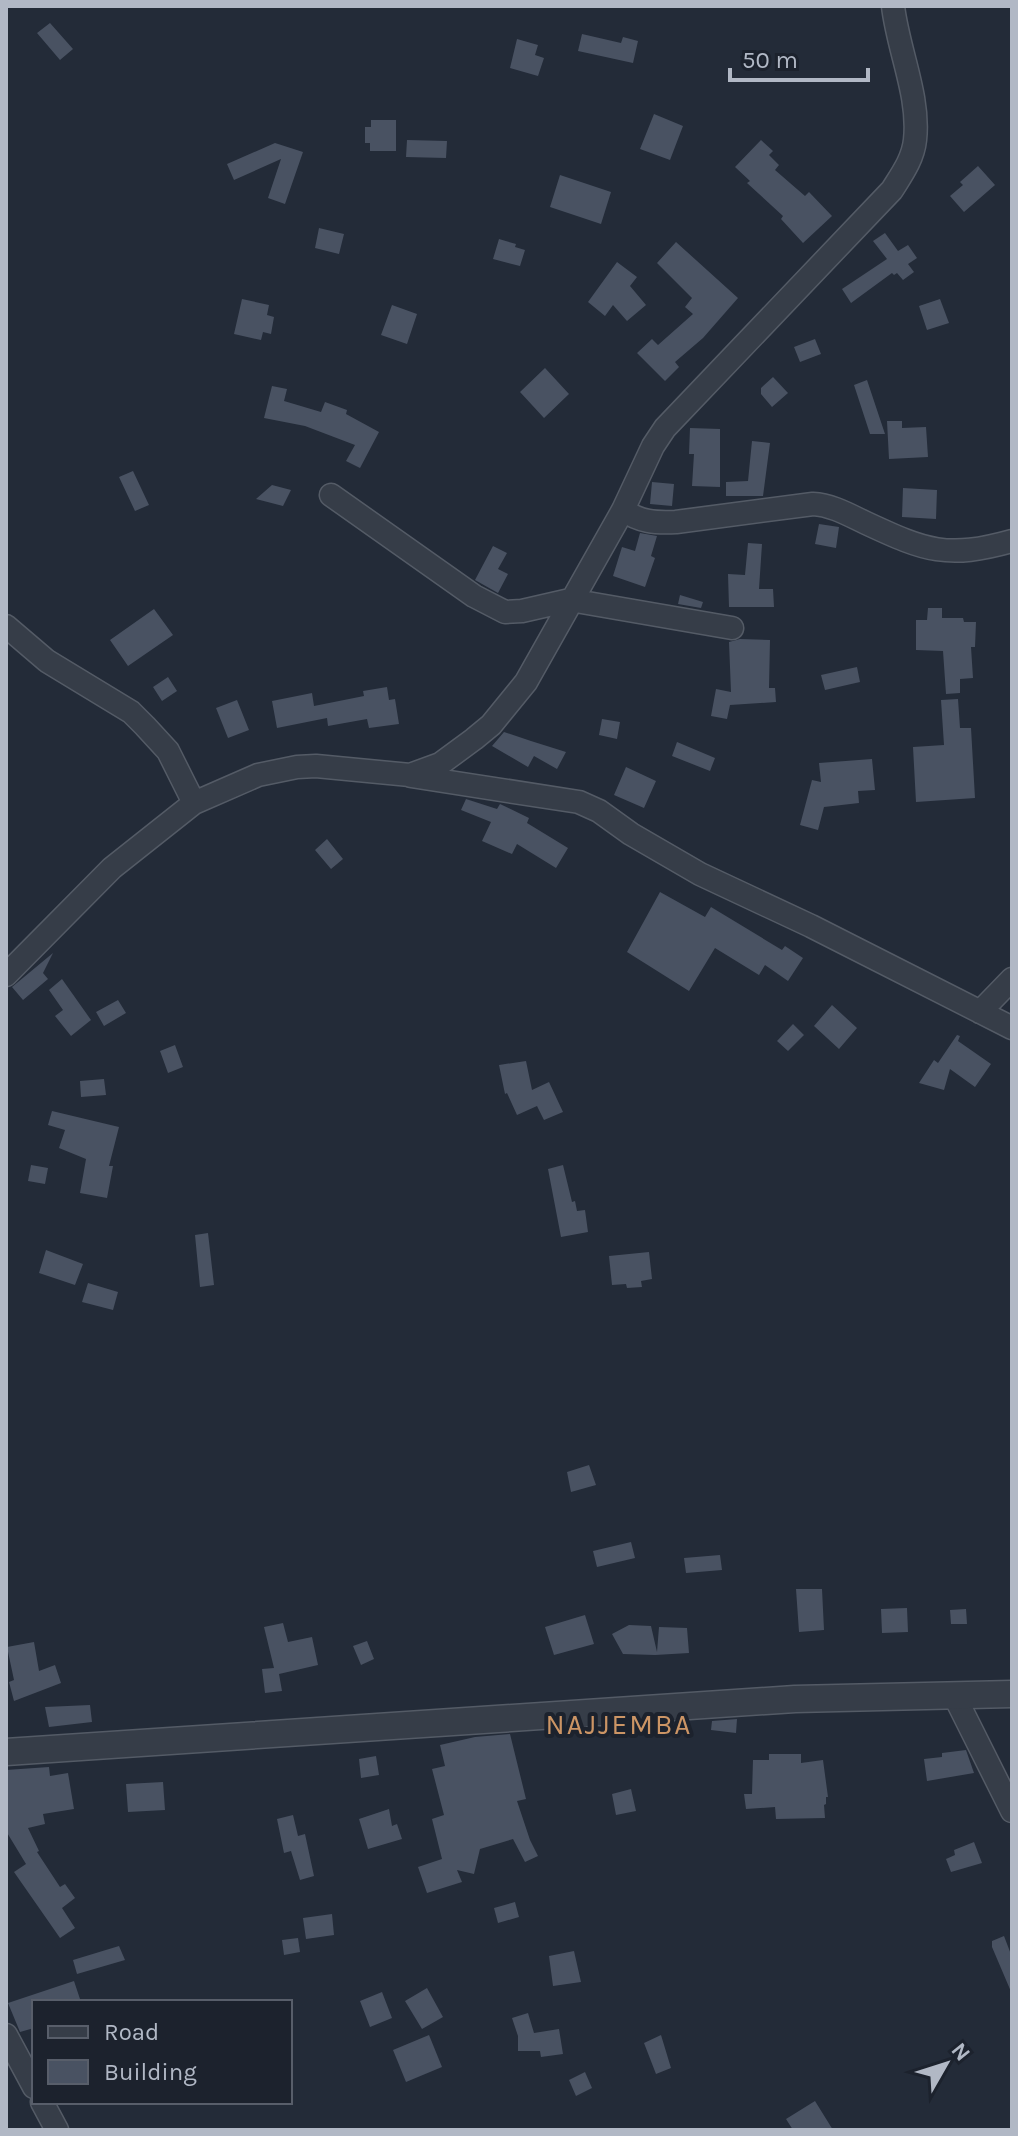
<svg xmlns="http://www.w3.org/2000/svg" width="1018" height="2136" font-family="Karla,sans-serif">
<style>
.building{fill:#495262}
.lines{fill:none;stroke-linecap:round;stroke-linejoin:round}
.minor-casing{stroke:#545b66;stroke-width:25}
.tertiary-casing{stroke:#545b66;stroke-width:29}
.minor{stroke:#363d48;stroke-width:22}
.tertiary{stroke:#363d48;stroke-width:26}
.labels{text-anchor:middle;dominant-baseline:central;stroke-width:8;stroke-linejoin:round;paint-order:stroke}
.quarter-label{font-size:28px;letter-spacing:2px;fill:#cc9565;stroke:#1c222d}
</style>
<rect width="100%" height="100%" fill="#232b38"/>
<path class="building" d="M50,23L73,49L60,60L37,33Z
M582,34L621,43L623,37L638,41L633,63L578,51Z
M517,39L538,45L535,55L544,58L538,76L510,68Z
M654,114L683,126L670,160L640,149Z
M371,120H396V151H370V143H365V127H371Z
M407,140L447,141L446,158L406,157Z
M761,140L773,151L769,155L779,165L775,170L805,196L809,192L832,216L803,243L781,219L783,216L747,183L750,181L735,167Z
M275,143L303,152L285,204L268,198L281,159L234,180L227,164Z
M978,166L995,185L964,212L950,196L963,185L960,182Z
M560,175L611,192L601,224L550,207Z
M319,228L344,234L339,254L315,248Z
M885,233L898,251L908,245L917,258L908,264L914,272L903,280L897,273L894,275L892,273L851,303L842,289L887,259L873,241Z
M499,239L516,244L515,247L525,250L520,266L493,259Z
M676,242L738,298L703,338L675,362L679,367L665,381L637,353L652,339L658,345L693,314L685,307L692,298L657,263Z
M617,262L637,277L630,286L646,305L627,321L613,305L605,316L588,302Z
M242,299L269,305L267,315L274,317L271,334L263,332L261,340L234,334Z
M940,299L949,323L927,330L919,306Z
M392,305L417,314L407,344L381,335Z
M815,339L821,354L800,362L794,347Z
M545,368L569,394L544,418L520,392Z
M773,377L788,393L772,407L761,394V388Z
M867,380L885,434H870L854,385Z
M272,386L287,389L284,401L321,412L325,402L347,410L346,414L379,432L360,468L346,461L355,445L305,426L264,418Z
M887,421H902V428L926,427L928,457L889,459Z
M690,428L720,429V487L692,486L694,454H689Z
M752,441L770,443L763,496H726V482L748,481Z
M133,471L149,505L135,511L119,477Z
M652,482L674,484L672,506L650,504Z
M272,485L291,490L283,506L256,499Z
M903,488L937,490L936,519L902,517Z
M819,524L839,527L836,548L815,544Z
M640,533L657,536L651,556L655,558L645,587L613,576L622,547L635,551Z
M748,543L762,544L759,589H773L774,607H729L728,574L745,575Z
M493,546L507,553L498,569L508,574L498,593L475,580Z
M680,595L703,602L701,608L678,604Z
M928,608H942V618H963L964,622H976L975,647H971L973,678L960,679V693L946,694L943,651L916,650V620H927Z
M154,609L173,635L128,666L110,640Z
M740,639L770,640L769,688H775L776,702L730,705L727,719L711,716L716,689L731,692L729,642Z
M857,667L860,682L825,690L821,675Z
M168,677L177,691L162,701L153,687Z
M387,687L389,700L395,699L399,724L369,728L367,719L328,726L327,718L277,728L272,701L312,693L314,706L364,696L363,691Z
M958,699L960,728H971L975,798L916,802L913,747L944,745L941,700Z
M237,700L249,730L228,738L216,708Z
M602,719L620,722L617,739L599,735Z
M504,732L531,741L566,752L557,769L534,756L528,767L492,746Z
M677,742L715,758L710,771L672,756Z
M872,759L875,790L858,791L859,803L824,807L818,830L800,825L812,780L821,782L819,763Z
M626,767L656,781L644,808L614,795Z
M466,799L497,809L500,804L529,818L527,823L568,848L556,868L517,844L512,854L482,841L491,822L461,810Z
M327,839L343,859L331,869L315,850Z
M660,892L705,917L711,907L782,950L785,946L803,958L788,981L765,965L759,975L715,948L689,991L627,952Z
M53,953L43,973L48,979L23,1000L12,987Z
M62,979L91,1020L71,1036L55,1016L63,1010L49,990Z
M118,1000L126,1013L104,1026L96,1012Z
M832,1005L857,1028L839,1049L814,1026Z
M793,1024L804,1035L788,1051L777,1041Z
M957,1035L960,1036L958,1041L991,1064L975,1087L950,1069L944,1090L919,1083L934,1060L938,1063Z
M175,1045L183,1067L168,1073L160,1051Z
M526,1061L532,1090L549,1082L563,1112L544,1120L537,1106L517,1115L507,1093L505,1094L499,1065Z
M104,1079L106,1095L81,1097L80,1081Z
M52,1111L119,1127L109,1166H113L107,1198L80,1193L86,1159L59,1148L65,1130L48,1125Z
M31,1165L48,1168L45,1184L28,1181Z
M563,1165L572,1202L575,1201L577,1211L585,1210L588,1232L561,1237L548,1169Z
M208,1233L214,1285L200,1287L195,1235Z
M46,1250L83,1264L75,1285L39,1273Z
M649,1252L652,1279L641,1281L642,1287L627,1288L626,1284L612,1285L609,1256Z
M88,1283L118,1292L113,1310L82,1302Z
M589,1465L596,1485L571,1492L567,1472Z
M631,1542L635,1558L597,1567L593,1551Z
M720,1555L722,1570L686,1573L684,1558Z
M796,1589H822L824,1630L799,1632Z
M907,1608L908,1632L882,1633L881,1609Z
M966,1609L967,1624H951L950,1610Z
M585,1615L594,1644L554,1655L545,1627Z
M283,1623L288,1642L312,1637L318,1665L279,1674L282,1691L265,1693L262,1669L274,1668L264,1627Z
M629,1625L651,1626L657,1652L659,1627L687,1628L689,1653L655,1655L623,1654L612,1634Z
M367,1641L374,1659L361,1665L353,1646Z
M34,1642L39,1671L55,1665L61,1683L14,1701L9,1682L14,1680L7,1647Z
M90,1705L92,1722L49,1727L45,1707Z
M737,1719L736,1733L711,1730L712,1721Z
M510,1734L526,1799L517,1801L530,1840L538,1856L525,1862L513,1839L480,1849L474,1874L457,1870L462,1882L427,1893L418,1867L442,1859L432,1819L444,1815L432,1769L445,1766L440,1745L475,1737Z
M966,1750L974,1773L927,1781L924,1759L942,1757V1753Z
M769,1754H801V1763L823,1760L828,1797H826V1804L824,1805L825,1818L776,1819L775,1807L746,1809L744,1794H752L753,1760H769Z
M376,1756L379,1775L361,1778L359,1759Z
M49,1767L50,1776L68,1773L74,1809L43,1814L45,1824L28,1828L39,1851L37,1852L60,1887L65,1884L75,1898L62,1908L75,1928L60,1938L14,1872L26,1864L6,1831V1770Z
M163,1782L165,1810L128,1812L126,1784Z
M631,1789L636,1811L616,1815L612,1794Z
M389,1809L392,1826L397,1824L402,1839L368,1849L359,1819Z
M293,1815L298,1836L305,1834L314,1876L300,1880L291,1851L284,1853L277,1819Z
M974,1842L982,1863L951,1872L946,1859L955,1855L954,1850Z
M515,1902L519,1917L498,1923L494,1908Z
M332,1914L334,1935L306,1939L303,1918Z
M1004,1936L1012,1957V1994L992,1947V1941Z
M298,1938L300,1952L284,1955L282,1940Z
M119,1946L125,1960L77,1974L73,1960Z
M574,1951L581,1982L553,1986L549,1956Z
M74,1981L81,2002H34V2028L20,2032L8,2003Z
M427,1988L443,2017L422,2029L405,2001Z
M382,1992L392,2018L370,2027L360,2001Z
M528,2013L534,2033L559,2029L563,2054L541,2057L540,2051H518V2036L512,2018Z
M429,2035L442,2067L406,2082L393,2050Z
M661,2035L671,2068L656,2074L644,2043Z
M585,2072L592,2088L576,2096L569,2080Z
M815,2101L833,2130H793L786,2119Z"/>
<g class="lines">
<g class="minor-casing">
<path id="minor" d="M331,495L474,596L505,612L522,611L570,600L732,628
M623,510C640,522 655,523 676,522L813,504C832,505 849,515 866,523C926,551 947,559 1012,541
M6,626L47,661L131,712L145,726L168,751L194,803
M411,776L579,802L599,811L631,834L700,874L811,926L1012,1028
M6,975L112,868L194,803L258,775L297,767L316,766L410,775L440,764L474,739L491,725L526,682L623,510L653,446L665,428L892,190C902,174 913,159 915,140C920,96 898,50 893,6
M980,1012L1012,979
M954,1695L1012,1811
M6,2035L34,2087
M42,2102L57,2130"/>
</g>
<g class="tertiary-casing">
<path id="tertiary" d="M6,1752L795,1699L1012,1694"/>
</g>
<use href="#minor" class="minor"/>
<use href="#tertiary" class="tertiary"/>
</g>
<g class="labels">
<g class="quarter-label">
<text x="619" y="1724">NAJJEMBA</text>
</g>
</g>
<rect width="1018" height="2136" fill="none" stroke="#b1b8c5" stroke-width="16"/>
<rect x="32" y="2000" width="260" height="104" fill="#1c222d" stroke="#585e6a" stroke-width="2"/>
<rect x="48" y="2026" width="40" height="12" fill="#363d48" stroke="#585e6a" stroke-width="2"/>
<text x="104" y="2040" font-size="24" fill="#b1b8c5">Road</text>
<rect x="48" y="2060" width="40" height="24" fill="#495262" stroke="#585e6a" stroke-width="2"/>
<text x="104" y="2080" font-size="24" fill="#b1b8c5">Building</text>
<g transform="translate(946 2064) rotate(51)" stroke="#1c222d" stroke-width="6" paint-order="stroke">
<path d="M0-6L14 30L0 20L-14 30Z" fill="#b1b8c5"/>
<text y="-12" font-size="22" font-weight="bold" text-anchor="middle" fill="#b1b8c5">N</text>
</g>
<path d="M730 68v12h138v-12" fill="none" stroke="#b1b8c5" stroke-width="4"/>
<text x="742" y="68" font-size="24" fill="#b1b8c5" stroke="#1c222d" stroke-width="6" paint-order="stroke">50 m</text>
</svg>
